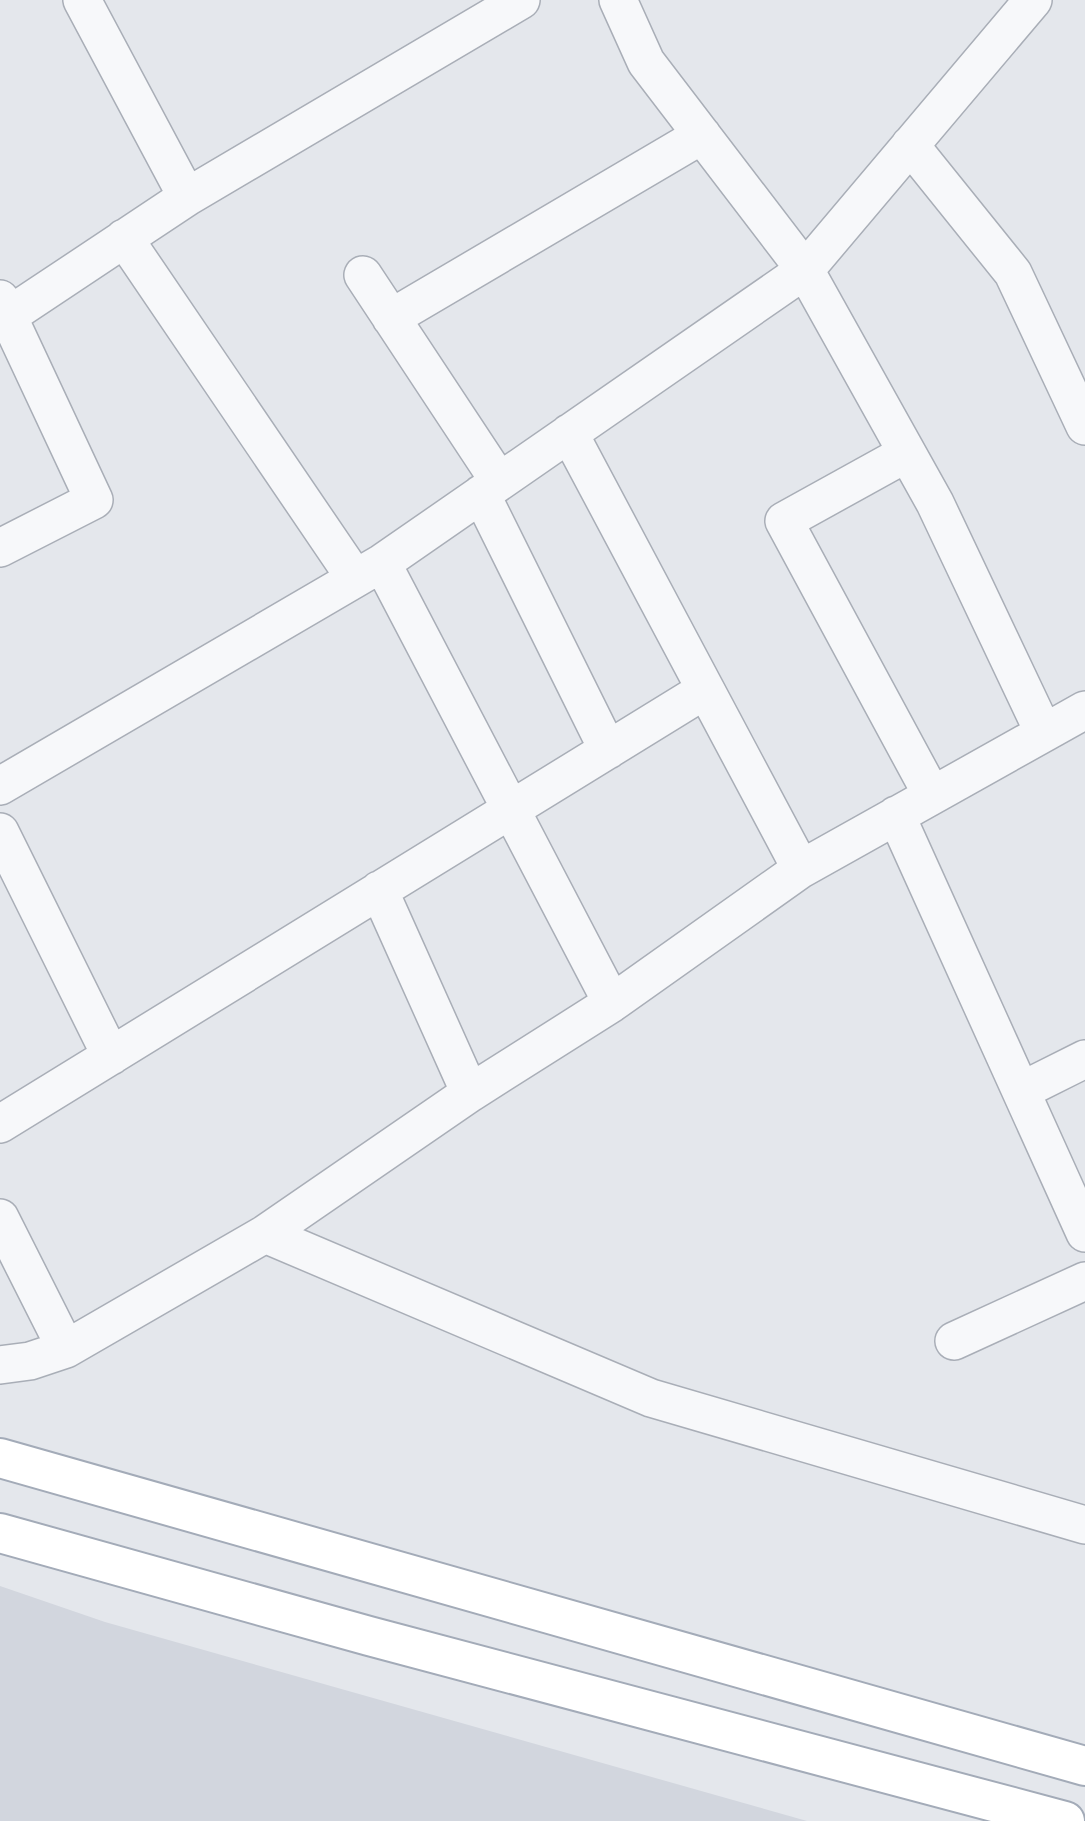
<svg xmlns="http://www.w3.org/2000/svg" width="1085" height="1821" font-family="'Golos Text',sans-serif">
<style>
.built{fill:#d2d6de}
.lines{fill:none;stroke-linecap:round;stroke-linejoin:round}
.minor-casing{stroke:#a9aeb7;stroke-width:40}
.major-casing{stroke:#a3abb8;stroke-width:42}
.minor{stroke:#f7f8fa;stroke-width:37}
.major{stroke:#fff;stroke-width:38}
</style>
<rect width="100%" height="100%" fill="#e4e7ec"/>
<path class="built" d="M0,1586L105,1622L807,1821H0Z"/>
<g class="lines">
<g class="minor-casing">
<path id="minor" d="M82,0L187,197
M618,0L646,62L805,270L935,503L1043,731
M910,145L1013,273L1085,426
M124,238L355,578
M363,275L499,481
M0,299L94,500L0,548
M8,316L187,197L521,0
M391,318L702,135
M569,433L801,869
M907,453L784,521L932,795
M481,494L608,750
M382,563L612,1003
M0,786L382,563L805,270L1033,0
M896,815L1085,1233
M0,832L111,1056
M379,890L470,1093
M1021,1091L1085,1059
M0,1124L705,690
M0,1218L66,1349
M265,1234L651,1398L1085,1525
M954,1341L1085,1281
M0,1365L30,1361L66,1349L265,1234L470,1093L612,1003L801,869L1085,710"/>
</g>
<g class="major-casing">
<path id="major" d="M0,1458L1085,1766
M0,1533L369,1636L1065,1821"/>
</g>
<use href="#minor" class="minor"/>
<use href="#major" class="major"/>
</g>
</svg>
